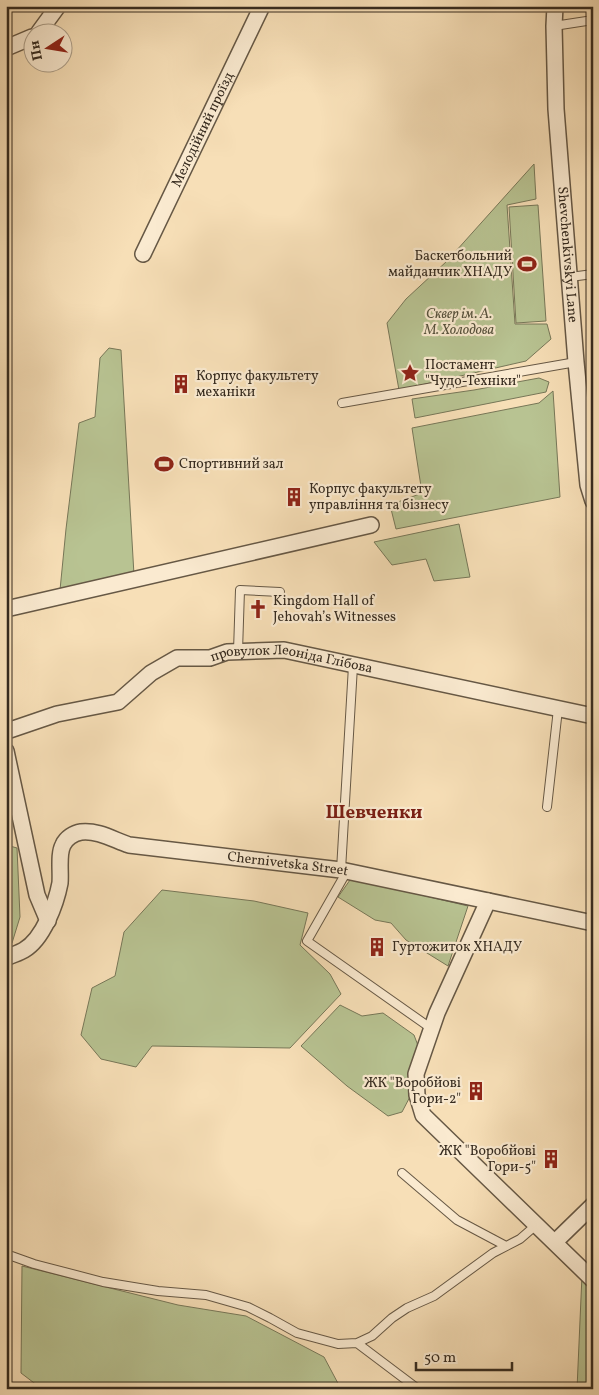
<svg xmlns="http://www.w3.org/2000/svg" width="599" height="1395" font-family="Vollkorn,serif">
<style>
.green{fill:#b8c392;stroke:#777758}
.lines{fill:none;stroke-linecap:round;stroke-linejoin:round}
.service-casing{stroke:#665845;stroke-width:10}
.minor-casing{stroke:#665845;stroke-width:18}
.service{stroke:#faead0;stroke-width:8}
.minor{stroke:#faead0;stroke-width:15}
.labels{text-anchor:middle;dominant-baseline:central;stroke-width:4.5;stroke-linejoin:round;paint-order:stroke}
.street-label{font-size:14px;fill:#362b1f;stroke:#faead0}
.poi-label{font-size:14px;fill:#362b1f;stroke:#faead0;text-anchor:start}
.park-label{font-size:14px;font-style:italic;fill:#56513c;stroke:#faead0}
.district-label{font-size:19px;font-weight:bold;fill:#7a1f14;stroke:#faead0}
</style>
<rect width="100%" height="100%" fill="#f7dfb7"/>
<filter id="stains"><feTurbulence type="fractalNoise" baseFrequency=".004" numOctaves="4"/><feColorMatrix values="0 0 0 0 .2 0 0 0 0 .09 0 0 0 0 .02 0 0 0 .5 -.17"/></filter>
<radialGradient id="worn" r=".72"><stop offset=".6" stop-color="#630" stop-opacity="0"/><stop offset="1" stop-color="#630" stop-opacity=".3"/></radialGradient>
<path class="green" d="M534,164L536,199L507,205L515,324H547L551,339L526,361L399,390L387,323L406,299L447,261Z
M538,205L546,321L516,323L509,207Z
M109,348L121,350L134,575L60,590L66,529L79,423L95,417L100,358Z
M539,378L549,382L546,392L415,418L412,399L474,390Z
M553,391L560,497L396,529L390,505L422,493L412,428L539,403Z
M459,524L470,577L434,581L426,559L392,565L374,542Z
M10,846L17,848L20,917L12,943L6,944V854Z
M350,880L396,889L468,906L448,966L406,940L391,923L375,920L338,897Z
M162,890L254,901L308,913L300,945L330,974L341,994L290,1048L152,1046L136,1067L101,1059L81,1035L92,988L115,976L124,932Z
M340,1005L362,1016L383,1013L414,1035L420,1051L413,1091L402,1112L388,1116L347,1086L301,1046Z
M22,1266L178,1305L246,1316L324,1357L341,1389H42L21,1373Z
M582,1275L593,1287V1389H577Z"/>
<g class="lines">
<g class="service-casing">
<path id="service" d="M554,26L593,20
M570,277L593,274
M342,403L576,362
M238,651L240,590L280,592
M547,807L558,709
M341,870L353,666
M347,871L307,941L432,1029
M402,1173L457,1220L506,1246
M6,1254L34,1264L103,1282L158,1291L206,1295L248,1307L270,1318L297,1333L338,1344L357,1343L418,1389
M357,1343L372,1336L392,1318L407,1308L434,1296L493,1253L520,1239L535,1226"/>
</g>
<g class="minor-casing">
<g id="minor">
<path id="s1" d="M555,6L554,26L556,109L576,362L588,485L593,501"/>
<path d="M39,32L58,6"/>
<path d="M6,48L32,37"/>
<path id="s2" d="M143,254L262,6"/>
<path d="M6,609L371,525"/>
<path id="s3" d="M6,730H10L57,714L118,702L151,673L177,658H210L227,652L284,650L593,716"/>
<path d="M6,751L37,895L48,921"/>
<path d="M488,901L437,1013L416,1074L417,1095L423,1115L593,1280"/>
<path id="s4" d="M6,958C12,955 19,953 24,950C43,939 56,904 60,883C61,872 58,854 63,845C66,838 74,833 81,832C98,830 114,840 129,845L341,870L593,923"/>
<path d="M555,1242L593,1205"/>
</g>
</g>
<use href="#service" class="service"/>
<use href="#minor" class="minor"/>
</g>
<defs>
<g id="stadium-bare" transform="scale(1.5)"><path d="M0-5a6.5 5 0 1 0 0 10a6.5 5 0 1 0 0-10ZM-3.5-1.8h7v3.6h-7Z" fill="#8f2418" stroke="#faead0" stroke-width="2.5" paint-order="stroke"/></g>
<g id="sight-bare" transform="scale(1.5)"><path d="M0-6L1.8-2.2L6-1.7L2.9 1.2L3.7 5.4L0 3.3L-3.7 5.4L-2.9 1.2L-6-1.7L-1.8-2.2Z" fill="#8f2418" stroke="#faead0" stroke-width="2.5" paint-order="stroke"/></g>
<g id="building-bare" transform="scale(1.5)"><path d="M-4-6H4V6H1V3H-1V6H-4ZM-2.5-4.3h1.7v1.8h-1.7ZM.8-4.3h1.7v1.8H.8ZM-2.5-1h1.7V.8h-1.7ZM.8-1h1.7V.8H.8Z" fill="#8f2418" stroke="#faead0" stroke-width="2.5" paint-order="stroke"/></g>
<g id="church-bare" transform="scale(1.5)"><path d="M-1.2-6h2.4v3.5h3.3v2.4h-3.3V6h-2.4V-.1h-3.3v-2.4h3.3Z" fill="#8f2418" stroke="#faead0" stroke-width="2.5" paint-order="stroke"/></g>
</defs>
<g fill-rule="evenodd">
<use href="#stadium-bare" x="527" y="264"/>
<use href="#sight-bare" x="410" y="373"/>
<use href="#building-bare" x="181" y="384"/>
<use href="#stadium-bare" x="164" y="464"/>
<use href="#building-bare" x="294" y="497"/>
<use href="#church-bare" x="258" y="609"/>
<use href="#building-bare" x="377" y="947"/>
<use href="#building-bare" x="476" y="1091"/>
<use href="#building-bare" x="551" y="1159"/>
</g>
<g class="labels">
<g class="street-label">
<text stroke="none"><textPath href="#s2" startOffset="138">Мелодійний проїзд</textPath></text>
<text stroke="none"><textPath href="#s1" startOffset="249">Shevchenkivskyi Lane</textPath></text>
<text stroke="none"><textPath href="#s3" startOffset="306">провулок Леоніда Глібова</textPath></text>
<text stroke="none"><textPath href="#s4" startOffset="369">Chernivetska Street</textPath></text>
</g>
<g class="poi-label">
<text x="512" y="256" text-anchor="end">Баскетбольний<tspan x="512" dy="16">майданчик ХНАДУ</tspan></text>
<text x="425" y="365">Постамент<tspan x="425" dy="16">"Чудо-Техніки"</tspan></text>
<text x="196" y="376">Корпус факультету<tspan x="196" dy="16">механіки</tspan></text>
<text x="179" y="464">Спортивний зал</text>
<text x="309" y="489">Корпус факультету<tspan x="309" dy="16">управління та бізнесу</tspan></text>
<text x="273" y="601">Kingdom Hall of<tspan x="273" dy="16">Jehovah’s Witnesses</tspan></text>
<text x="392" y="947">Гуртожиток ХНАДУ</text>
<text x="461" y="1083" text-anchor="end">ЖК "Воробйові<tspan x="461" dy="16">Гори-2"</tspan></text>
<text x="536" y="1151" text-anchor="end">ЖК "Воробйові<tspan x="536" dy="16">Гори-5"</tspan></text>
</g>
<g class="park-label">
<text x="459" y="314">Сквер ім. А.<tspan x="459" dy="16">М. Холодова</tspan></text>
</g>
<g class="district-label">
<text x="374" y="813">Шевченки</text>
</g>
</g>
<rect width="599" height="1395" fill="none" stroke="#f7dfb7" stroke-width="25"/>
<rect x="8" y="8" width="584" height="1380" fill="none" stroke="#362b1f" stroke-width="2.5"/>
<rect x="12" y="12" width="574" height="1370" fill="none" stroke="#362b1f"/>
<g transform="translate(48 48) rotate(258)"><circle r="24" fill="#faead0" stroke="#ac9e89"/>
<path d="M0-4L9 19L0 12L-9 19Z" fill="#8f2418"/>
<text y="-8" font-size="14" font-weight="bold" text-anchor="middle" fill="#362b1f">Пн</text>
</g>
<path d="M416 1362v8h96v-8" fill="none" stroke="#362b1f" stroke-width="2.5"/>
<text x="424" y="1362" font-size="15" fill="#362b1f" stroke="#faead0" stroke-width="4" paint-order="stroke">50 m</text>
<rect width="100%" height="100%" filter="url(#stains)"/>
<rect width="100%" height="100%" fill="url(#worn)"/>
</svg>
